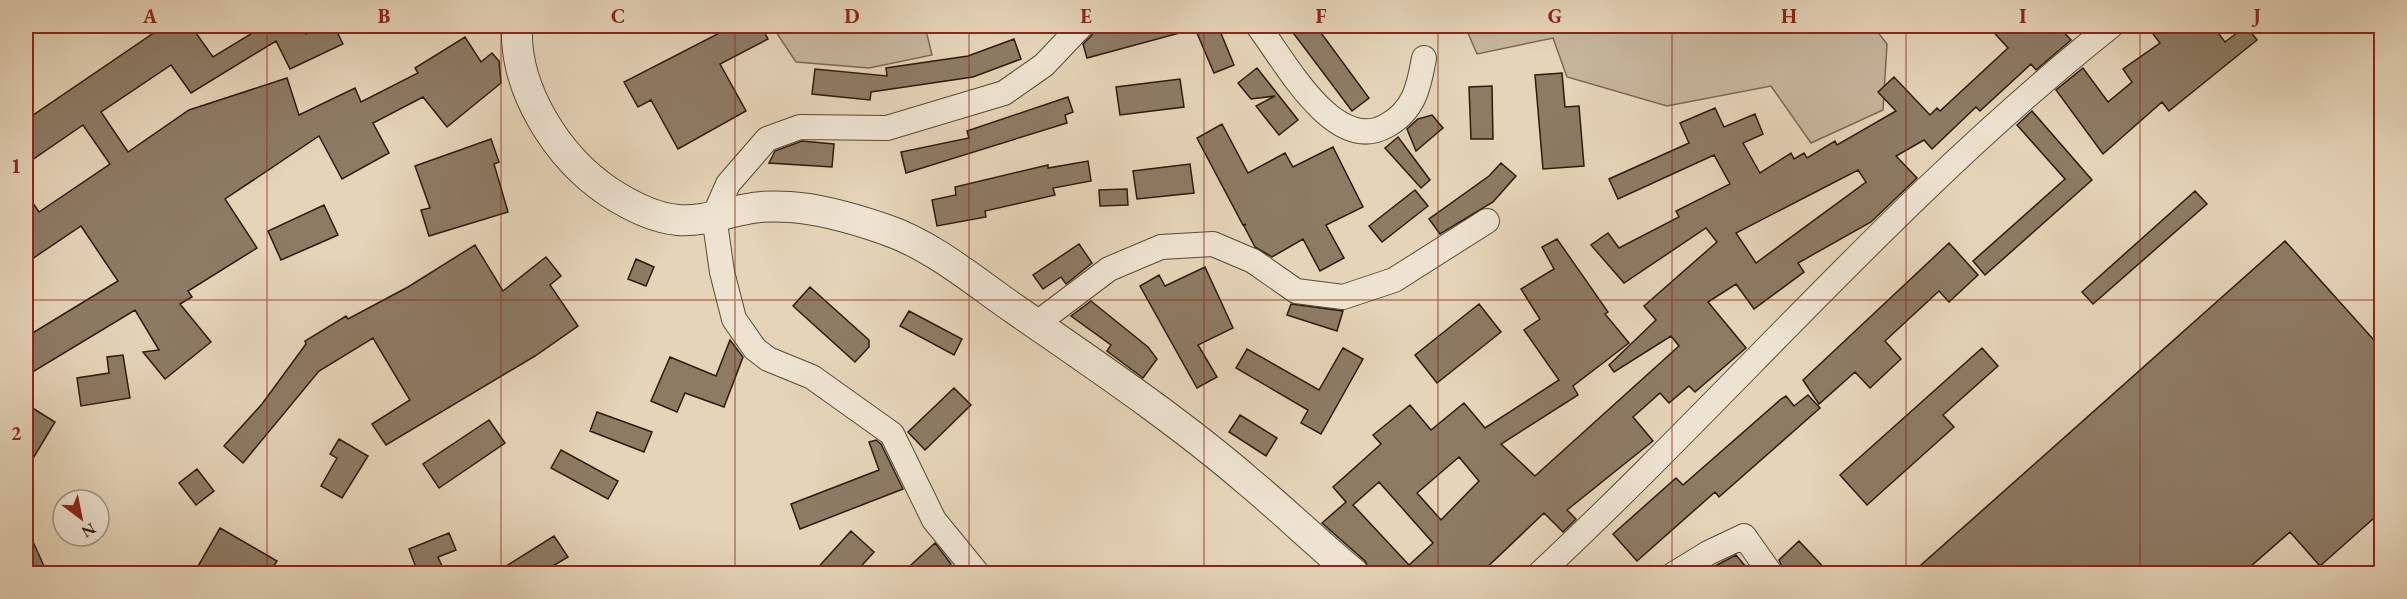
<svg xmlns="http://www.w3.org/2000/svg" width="2407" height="599" font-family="'EB Garamond',serif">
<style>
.green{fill:#c6b59a;stroke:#7a6851;stroke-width:1.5}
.building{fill:#8d7b64;stroke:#2d1b08;stroke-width:1.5;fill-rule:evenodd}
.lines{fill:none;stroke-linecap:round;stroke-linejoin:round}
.minor-casing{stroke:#5b4934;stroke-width:26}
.tertiary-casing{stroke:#5b4934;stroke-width:32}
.minor{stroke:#eee3d1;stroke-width:24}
.tertiary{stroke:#eee3d1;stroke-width:30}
.grid{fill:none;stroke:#8f2418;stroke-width:1.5;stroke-opacity:0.55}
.neatline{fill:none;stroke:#8f2418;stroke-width:2}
.grid-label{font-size:20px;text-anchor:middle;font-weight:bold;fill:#8f2418}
</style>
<rect width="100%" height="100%" fill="#e5d4b8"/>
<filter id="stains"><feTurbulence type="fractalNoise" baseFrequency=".00333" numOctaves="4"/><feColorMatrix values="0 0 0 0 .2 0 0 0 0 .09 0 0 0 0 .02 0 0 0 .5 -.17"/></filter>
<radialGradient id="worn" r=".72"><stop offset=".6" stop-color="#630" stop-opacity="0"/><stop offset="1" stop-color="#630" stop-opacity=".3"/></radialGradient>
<path class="green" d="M772,26H925L932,55L869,68L796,62Z
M1465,26H1873L1887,44L1883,110L1811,143L1771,86L1667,106L1567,77L1553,38L1477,54Z"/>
<path class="building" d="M164,26H191L213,57L264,26H302L306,34L324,26H334L343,44L290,69L276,41L191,93L171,65L101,112L128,152L189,110L287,78L299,115L355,88L361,102L418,73L415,68L465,37L481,62L492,53L499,61L501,83L447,127L423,97L373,123L389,153L342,179L319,136L225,199L257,248L188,291L192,297L180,304L211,342L165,379L143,352L159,350L135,310L31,373L26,364V337L118,281L81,226L26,263V193L39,212L110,164L83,125L26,164V120Z
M733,26H761L768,39L720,64L746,111L678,149L651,100L638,107L624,82Z
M1095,26H1186L1187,31L1087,58L1083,44L1092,35Z
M1194,26H1218L1234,65L1214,73Z
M1288,26H1316L1369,98L1352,111Z
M1988,26H2015L2022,33L2031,26H2058L2071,40L2036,70L2031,64L1980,111L1976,107L1932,149L1924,140L1896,156L1917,178L1871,222L1798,263L1804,272L1754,309L1736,284L1708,302L1746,348L1695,392L1689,386L1669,403L1660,393L1633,417L1653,441L1567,510L1576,519L1563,532L1544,513L1481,573H1371L1365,561L1322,523L1346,502L1333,487L1381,444L1373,435L1410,405L1431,430L1464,403L1485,428L1559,380L1524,330L1540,319L1521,289L1554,269L1542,247L1557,239L1608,312L1605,314L1629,343L1573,386L1578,395L1501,444L1535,476L1679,346L1671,336L1614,372L1609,365L1656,320L1644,306L1717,242L1706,228L1624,283L1591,245L1608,233L1619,248L1679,217L1676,211L1730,184L1714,155L1618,199L1609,179L1689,143L1680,123L1715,108L1724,127L1755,114L1763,134L1743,143L1760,173L1791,153L1794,159L1804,153L1807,158L1835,141L1837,145L1896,111L1878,92L1894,77L1930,115L1937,108L1940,111L2008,48ZM1858,170L1866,182L1756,263L1736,233ZM1459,457L1479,481L1441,520L1417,493ZM1379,482L1433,543L1409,565L1353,505Z
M2147,26H2213L2225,42L2246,26L2257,40L2169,111L2162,102L2103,154L2056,90L2083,68L2108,102L2132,82L2123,69L2160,43Z
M1014,39L1021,59L973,77L871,92L870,100L812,94L815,69L887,76L886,68L968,56Z
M1257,68L1298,120L1279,135L1256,106L1275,96L1251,99L1238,83Z
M1562,73L1565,107L1579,106L1584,166L1543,169L1535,75Z
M1180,79L1184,107L1120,115L1116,87Z
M1492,86L1493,139H1471L1469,87Z
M1068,97L1073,112L1065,115L1067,123L906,173L901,152L969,138L967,131Z
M2032,111L2092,180L1985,275L1973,261L2065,179L2017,125Z
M1432,115L1443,128L1416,151L1407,129L1418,119Z
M1222,124L1248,173L1285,153L1293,167L1333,147L1363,207L1326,225L1344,258L1320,271L1303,239L1272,257L1255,247L1244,226L1246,224L1243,225L1197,138Z
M1398,137L1430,180L1421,188L1385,148Z
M491,139L499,162L494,164L508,212L429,236L421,210L430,208L415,166Z
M802,141L834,144L832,167L769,163L775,151Z
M1088,161L1091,181L1053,188L1055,195L985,211L986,217L937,226L932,200L956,195L955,187L1048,165V168Z
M1501,163L1516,176L1493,202L1440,234L1429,219L1489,176Z
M1190,164L1194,193L1137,199L1133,171Z
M1127,189L1128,205L1100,206L1099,190Z
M1415,190L1428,206L1382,242L1369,226Z
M2195,191L2207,204L2093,304L2082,292Z
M324,205L338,235L281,260L268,231Z
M2285,241L2382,349V511L2320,566L2290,532L2243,573H1912Z
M1949,243L1978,275L1949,302L1939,291L1885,341L1901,359L1870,388L1855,372L1819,404L1803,380Z
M1079,244L1092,263L1066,284L1061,277L1043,289L1033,275Z
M475,245L503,291L546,257L561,276L550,285L578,326L535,356L386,445L372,424L410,400L373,338L319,371L243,463L224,446L262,404L306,344L305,341L346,316L348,319L408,287Z
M636,259L654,267L646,286L628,279Z
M1205,267L1233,328L1198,345L1217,377L1197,388L1140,286L1159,275L1165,286Z
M810,287L869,340V347L855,362L793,306Z
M1091,301L1148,347L1157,359L1143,378L1107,351L1111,345L1071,316Z
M1291,304L1343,311L1337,331L1287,315Z
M1479,304L1501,332L1437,383L1415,355Z
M909,311L962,339L954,355L900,326Z
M730,340L743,357L724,407L685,393L677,412L651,401L670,357L716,376Z
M1343,348L1363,359L1321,434L1301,423L1308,410L1236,368L1247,349L1319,390Z
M1982,348L1998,366L1943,415L1954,427L1867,505L1840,475Z
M123,355L130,398L81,406L77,378L109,373L107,357Z
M954,388L971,405L925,450L908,432Z
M1808,395L1820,408L1719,497L1715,492L1637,561L1613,534L1676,478L1683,485L1781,399L1786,396L1794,406Z
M26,404L55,422L26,470Z
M597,412L652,432L644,452L590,431Z
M1240,415L1277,438L1266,456L1229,432Z
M489,420L505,443L439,488L423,464Z
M339,439L368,456L342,498L321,486L337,458L330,454Z
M876,440L881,444L903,489L800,529L791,504L879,470L869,442Z
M561,450L618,481L608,499L551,468Z
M197,469L214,491L196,505L179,483Z
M26,526L47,573H26Z
M220,528L277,561L269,573H194Z
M851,531L874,552L855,573H813Z
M449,533L456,550L438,557L445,573H418L409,549Z
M554,536L568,557L541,573H495Z
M1799,541L1829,573H1785L1779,560Z
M935,543L951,564L941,573H902Z
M1736,555L1751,573H1702L1715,566Z"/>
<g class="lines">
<g class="minor-casing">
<path id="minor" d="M1258,26C1285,61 1334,155 1386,126C1414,111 1419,87 1424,58
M1036,324L1109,269L1161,247L1213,244L1253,261L1296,291L1343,297L1394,280L1487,221
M978,574L934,520L892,434L812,377L768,359L755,349L734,319L722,272L714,216L728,184L767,139L800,127L887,128L1004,93L1044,65L1081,26
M1539,574C1732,394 1904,190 2111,26
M1674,574L1708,553L1744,536L1771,574"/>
</g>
<g class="tertiary-casing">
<path id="tertiary" d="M517,26C514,89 557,157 609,192C629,205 654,218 678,220C701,222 725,213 747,209C760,206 776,206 790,207C821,209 855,219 884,229C932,245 974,281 1016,310C1095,365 1176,419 1249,482C1285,512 1318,544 1354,574"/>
</g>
<use href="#minor" class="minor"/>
<use href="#tertiary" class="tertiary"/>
</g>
<path class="grid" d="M267,26V574M501,26V574M735,26V574M969,26V574M1204,26V574M1438,26V574M1672,26V574M1906,26V574M2140,26V574M26,300H2382"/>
<rect width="2407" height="599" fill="none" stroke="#e5d4b8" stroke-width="66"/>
<g transform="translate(81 518) rotate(148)"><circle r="28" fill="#eee3d1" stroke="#a19381" stroke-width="1.5"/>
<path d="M0-4.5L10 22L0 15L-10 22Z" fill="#8f2418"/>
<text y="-9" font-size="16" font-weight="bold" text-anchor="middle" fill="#2d1b08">N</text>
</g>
<rect x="33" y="33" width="2341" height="533" class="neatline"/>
<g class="grid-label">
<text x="150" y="23">A</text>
<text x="384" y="23">B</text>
<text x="618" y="23">C</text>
<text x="852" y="23">D</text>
<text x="1086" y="23">E</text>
<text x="1321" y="23">F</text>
<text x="1555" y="23">G</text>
<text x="1789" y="23">H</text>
<text x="2023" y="23">I</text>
<text x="2257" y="23">J</text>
<text x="16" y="173">1</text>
<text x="16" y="440">2</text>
</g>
<rect width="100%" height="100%" filter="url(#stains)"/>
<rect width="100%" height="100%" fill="url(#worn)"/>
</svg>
